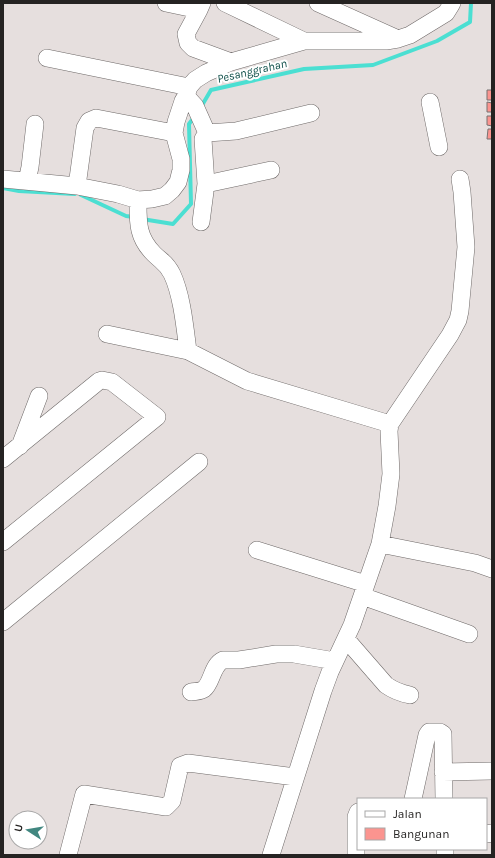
<svg xmlns="http://www.w3.org/2000/svg" width="495" height="858" font-family="Karla,sans-serif">
<style>
.lines{fill:none;stroke-linecap:round;stroke-linejoin:round}
.stream{stroke:#4bdfd2;stroke-width:4}
.building{fill:#fb948f;stroke:#777171}
.minor-casing{stroke:#6f6a69;stroke-width:18}
.minor{stroke:#fff;stroke-width:17}
.labels{text-anchor:middle;dominant-baseline:central;stroke-width:4;stroke-linejoin:round;paint-order:stroke}
.water-label{font-size:12px;font-style:italic;fill:#0d4e48;stroke:#fff}
</style>
<rect width="100%" height="100%" fill="#e6dfde"/>
<g class="lines">
<path class="stream" d="M201,107L211,90L304,69L373,65L437,41L470,22L471,3
M3,188L19,191L75,194
M81,195L126,216L134,217
M142,219L173,224L191,204L189,124L195,116"/>
</g>
<path class="building" d="M487,90H492V100H487Z
M487,102L492,103V112H487Z
M487,116H492V126L487,125Z
M488,129H492V139H487Z"/>
<g class="lines">
<g class="minor-casing">
<path id="minor" d="M166,3L199,10L202,3
M225,3L304,41
M318,3L398,39
M199,10L186,34L188,43L193,48L231,62
M47,58L189,87
M186,96L195,106L207,133
M430,102L439,147
M207,133L236,131L311,113
M3,179L77,186L118,194L138,200
M27,181L30,167L35,124
M206,184L271,170
M77,186L85,128L89,121L96,118L174,133
M201,222L206,184L203,139L207,133
M107,334L188,351
M390,424L450,335L458,320L460,311L466,247L462,192L460,179
M20,446L39,396
M3,459L99,381L102,380L112,382L157,417L3,542
M380,544L475,563L492,569
M257,550L366,584
M362,596L469,634
M3,622L199,462
M346,639L386,685C393,690 400,693 410,695
M191,692C195,691 200,692 204,689C212,683 212,665 223,660H239L276,654H294L335,661
M443,772L492,771
M413,799L427,735L429,732H440L443,734L444,799
M486,834L492,833
M445,849V855
M68,855L84,794L166,807L172,801L180,766L188,763L295,777
M271,855L323,691L330,672L352,625L380,544L387,506L391,474L389,431L390,424L247,381L188,351C185,328 182,295 172,274C166,262 162,262 154,254C137,237 138,222 138,200L152,199L165,196L172,190L178,182L181,170V159L174,133L176,122L183,101L186,96L189,87L195,80L206,73L231,62L304,41H386L398,39L410,35L446,13L451,5L452,3
M356,855V817L358,812"/>
</g>
<use href="#minor" class="minor"/>
</g>
<g class="labels">
<g class="water-label">
<text transform="translate(252 71) rotate(-13)">Pesanggrahan</text>
</g>
</g>
<rect width="495" height="858" fill="none" stroke="#252322" stroke-width="8"/>
<rect x="357" y="798" width="130" height="52" fill="#ffffff" stroke="#a8a7a7"/>
<rect x="365" y="811" width="20" height="6" fill="#ffffff" stroke="#a8a7a7"/>
<text x="393" y="818" font-size="12" fill="#252322">Jalan</text>
<rect x="365" y="828" width="20" height="12" fill="#fb948f" stroke="#a8a7a7"/>
<text x="393" y="838" font-size="12" fill="#252322">Bangunan</text>
<g transform="translate(28 830) rotate(282)"><circle r="19" fill="#ffffff" stroke="#a8a7a7"/>
<path d="M0-3L7 15L0 10L-7 15Z" fill="#418780"/>
<text y="-6" font-size="11" font-weight="bold" text-anchor="middle" fill="#252322">U</text>
</g>
</svg>
